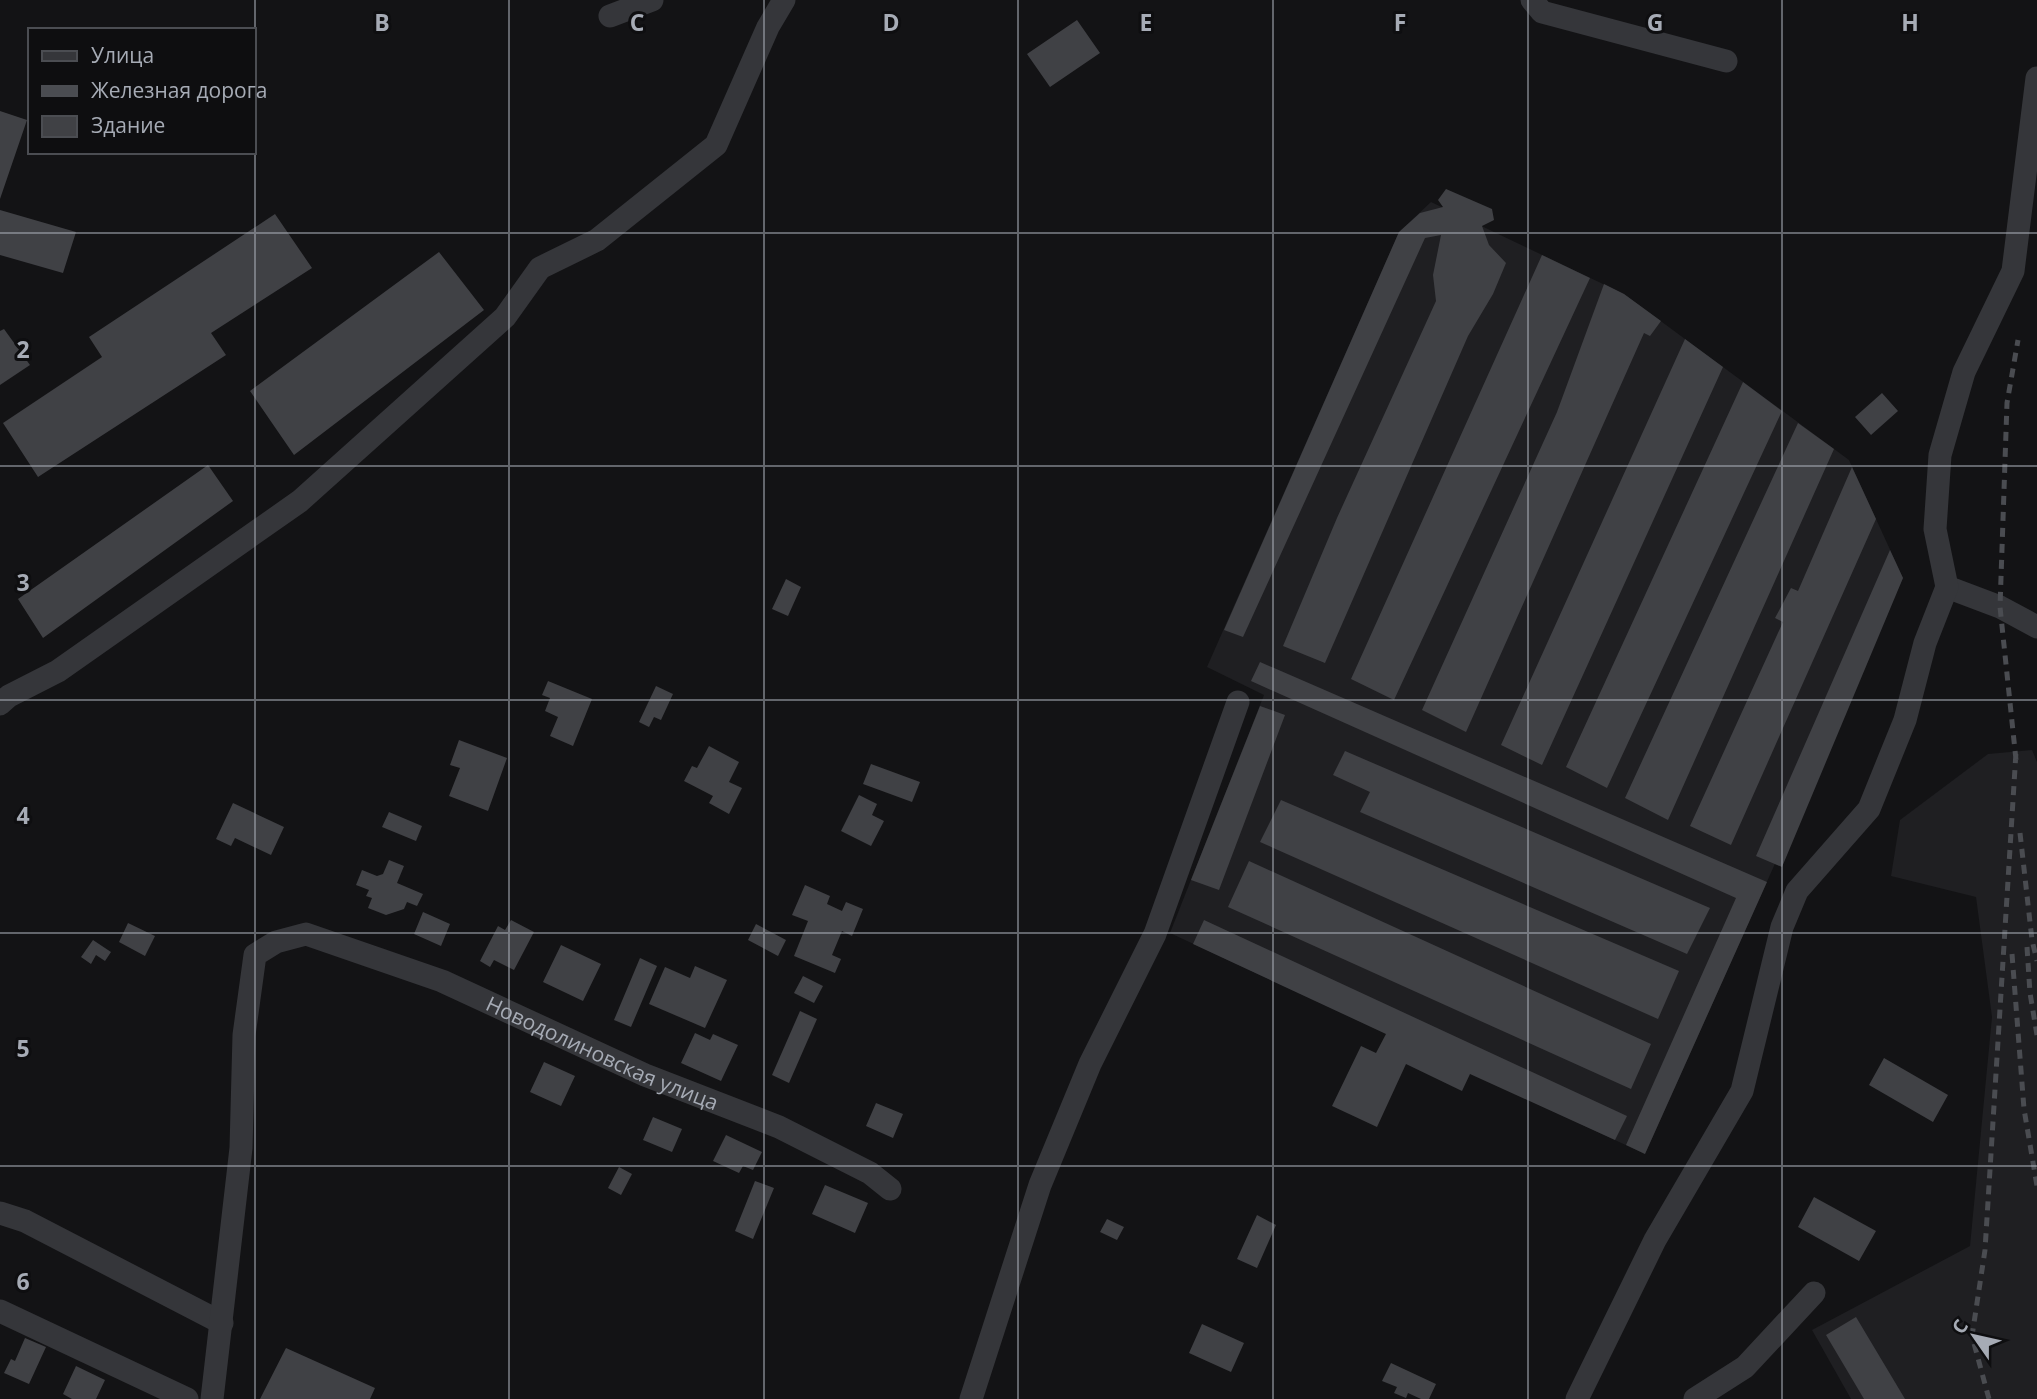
<svg xmlns="http://www.w3.org/2000/svg" width="2037" height="1399" font-family="'Open Sans',sans-serif">
<style>
.built{fill:#1f1f22}
.building{fill:#404145}
.lines{fill:none;stroke-linecap:round;stroke-linejoin:round}
.minor{stroke:#35363a;stroke-width:23}
.rail{stroke:#4a4c51;stroke-width:5;stroke-dasharray:9 7;stroke-linecap:butt}
.grid{fill:none;stroke:#a6abb5;stroke-width:2;stroke-opacity:0.55}
.labels{text-anchor:middle;dominant-baseline:central;stroke-width:6;stroke-linejoin:round;paint-order:stroke}
.street-label{font-size:21px;fill:#a6abb5;stroke:#0e0e10}
.grid-label{font-size:23px;text-anchor:middle;font-weight:bold;fill:#a6abb5;stroke:#0e0e10;stroke-width:6;stroke-linejoin:round;paint-order:stroke}
</style>
<rect width="100%" height="100%" fill="#131315"/>
<path class="built" d="M1431,202L1624,294L1849,460L1903,578L1645,1154L1170,933L1264,695L1207,667L1399,232Z
M2032,750L2037,762V1399H1851L1812,1330L1970,1246L1992,1017L1976,897L1891,876L1900,820L1988,754Z"/>
<path class="building" d="M1077,20L1100,53L1050,87L1027,54Z
M0,111L27,120L0,199Z
M1446,189L1492,209L1494,220L1482,226L1489,245L1506,263L1493,294L1468,336L1325,663L1283,646L1337,518L1436,301L1433,275L1441,235L1425,238L1243,637L1224,630L1399,232L1420,213L1443,207L1438,200Z
M0,210L76,232L63,273L0,255Z
M275,214L312,268L211,333L226,355L38,477L3,423L102,357L89,337Z
M439,252L484,310L294,455L250,391Z
M1542,255L1590,278L1394,700L1351,679Z
M1604,284L1624,294L1661,321L1650,336L1644,333L1466,732L1422,710L1557,412Z
M4,329L30,365L0,385V331Z
M1685,339L1723,367L1542,765L1501,745Z
M1743,382L1782,411L1607,788L1566,767Z
M1882,393L1898,411L1871,435L1855,417Z
M1798,423L1834,449L1668,820L1625,798Z
M208,465L233,501L43,638L18,599Z
M1852,467L1876,519L1731,845L1690,826L1783,622L1775,618L1791,588L1798,591Z
M1890,550L1903,578L1782,867L1756,856Z
M786,579L801,587L788,616L772,609Z
M1260,662L1767,882L1645,1154L1626,1145L1736,898L1251,681Z
M548,681L592,699L573,746L550,736L558,717L545,711L550,698L542,695Z
M656,686L673,694L661,720L654,717L649,727L639,722Z
M1260,706L1285,715L1219,890L1191,880Z
M459,740L507,758L488,811L449,796L460,768L450,765Z
M709,746L739,762L729,782L742,788L729,814L709,803L713,796L684,781L692,766L697,768Z
M1345,751L1710,908L1687,954L1360,812L1370,792L1333,775Z
M871,764L920,782L912,802L863,784Z
M859,795L877,804L872,815L884,821L871,846L841,831Z
M1281,800L1679,971L1658,1019L1260,842Z
M233,803L284,827L271,855L235,838L231,846L216,839Z
M389,812L422,826L416,841L382,827Z
M389,860L404,866L397,883L423,894L417,906L407,902L404,909L386,915L368,908L372,898L366,896L369,890L356,885L362,870L377,876L383,874Z
M1249,861L1651,1044L1631,1089L1228,907Z
M805,885L830,896L827,904L842,911L846,902L863,909L852,936L842,931L832,955L841,959L835,973L794,956L808,921L792,915Z
M423,912L450,924L441,946L414,934Z
M511,920L534,932L514,970L494,960L490,967L480,961L498,926L505,930Z
M1204,920L1627,1116L1615,1140L1470,1074L1462,1091L1406,1064L1377,1127L1332,1106L1361,1046L1376,1053L1386,1034L1193,944Z
M128,923L155,936L145,956L119,942Z
M756,924L786,940L778,956L748,940Z
M93,940L111,952L105,961L96,955L91,964L81,957Z
M561,945L601,964L583,1001L543,982Z
M640,958L657,966L631,1027L614,1020Z
M695,966L727,980L705,1028L649,1004L665,967L690,978Z
M803,976L823,986L814,1003L794,993Z
M800,1011L817,1019L789,1083L772,1075Z
M695,1033L710,1040L713,1034L738,1045L721,1081L681,1063Z
M1884,1058L1948,1095L1933,1122L1869,1085Z
M544,1062L575,1076L561,1106L530,1092Z
M876,1103L903,1114L893,1138L866,1126Z
M653,1117L682,1129L672,1152L643,1140Z
M726,1135L762,1152L753,1170L743,1166L739,1173L713,1161Z
M619,1167L632,1174L621,1195L608,1188Z
M755,1181L774,1188L753,1239L735,1231Z
M825,1185L868,1203L855,1233L812,1214Z
M1814,1197L1876,1231L1859,1261L1798,1227Z
M1257,1215L1276,1225L1257,1268L1237,1259Z
M1107,1219L1124,1227L1117,1240L1100,1232Z
M1856,1317L1905,1399H1864L1826,1335Z
M1202,1324L1244,1343L1231,1372L1189,1353Z
M25,1338L46,1347L29,1384L4,1373L11,1359L15,1361Z
M286,1348L375,1388L370,1399H260Z
M1391,1363L1436,1384L1429,1399H1421L1408,1393L1406,1398L1394,1393L1397,1387L1382,1381Z
M76,1366L105,1380L96,1399H72L63,1394Z"/>
<g class="lines">
<g class="minor">
<path d="M1532,0L1542,12L1726,61"/>
<path d="M610,16L652,0"/>
<path d="M1947,587L2000,607L2037,627"/>
<path d="M0,704L9,696L58,671L300,501L505,317L540,268L597,240L716,145L768,27L784,0"/>
<path d="M0,1213L25,1221L222,1323"/>
<path d="M0,1311L187,1399"/>
<path id="s1" d="M212,1399L241,1148L244,1035L255,955L276,942L306,934L442,981L645,1075L779,1127L870,1173L890,1189"/>
<path d="M971,1399L1040,1185L1090,1064L1155,934L1238,702"/>
<path d="M1577,1399L1655,1240L1742,1091L1782,927L1797,891L1869,809L1905,720L1925,643L1947,587L1935,529L1940,455L1964,372L2013,271L2037,78"/>
<path d="M1695,1399L1745,1367L1814,1293"/>
</g>
<path class="rail" d="M2016,760L2000,607L2007,403L2018,340
M2020,833L2032,940L2037,961
M2027,947L2030,993L2037,1035
M2012,954L2024,1109L2037,1186
M1989,1399L1972,1336L1985,1250L2016,752"/>
</g>
<path class="grid" d="M255,0V1399M509,0V1399M764,0V1399M1018,0V1399M1273,0V1399M1528,0V1399M1782,0V1399M0,233H2037M0,466H2037M0,700H2037M0,933H2037M0,1166H2037"/>
<g class="labels">
<g class="street-label">
<text stroke="none"><textPath href="#s1" startOffset="822">Новодолиновская улица</textPath></text>
</g>
</g>
<g class="grid-label">
<text x="382" y="31">B</text>
<text x="637" y="31">C</text>
<text x="891" y="31">D</text>
<text x="1146" y="31">E</text>
<text x="1400" y="31">F</text>
<text x="1655" y="31">G</text>
<text x="1910" y="31">H</text>
<text x="23" y="358">2</text>
<text x="23" y="591">3</text>
<text x="23" y="824">4</text>
<text x="23" y="1057">5</text>
<text x="23" y="1290">6</text>
</g>
<rect x="28" y="28" width="228" height="126" fill="#0e0e10" stroke="#4b4d52" stroke-width="2"/>
<rect x="42" y="51" width="35" height="10" fill="#35363a" stroke="#4b4d52" stroke-width="2"/>
<text x="91" y="63" font-size="21" fill="#a6abb5">Улица</text>
<rect x="42" y="86" width="35" height="10" fill="#4a4c51" stroke="#4b4d52" stroke-width="2"/>
<text x="91" y="98" font-size="21" fill="#a6abb5">Железная дорога</text>
<rect x="42" y="116" width="35" height="21" fill="#404145" stroke="#4b4d52" stroke-width="2"/>
<text x="91" y="133" font-size="21" fill="#a6abb5">Здание</text>
<g transform="translate(1974 1336) rotate(304)" stroke="#0e0e10" stroke-width="5" paint-order="stroke">
<path d="M0-5L12 26L0 18L-12 26Z" fill="#a6abb5"/>
<text y="-10" font-size="19" font-weight="bold" text-anchor="middle" fill="#a6abb5">С</text>
</g>
</svg>
